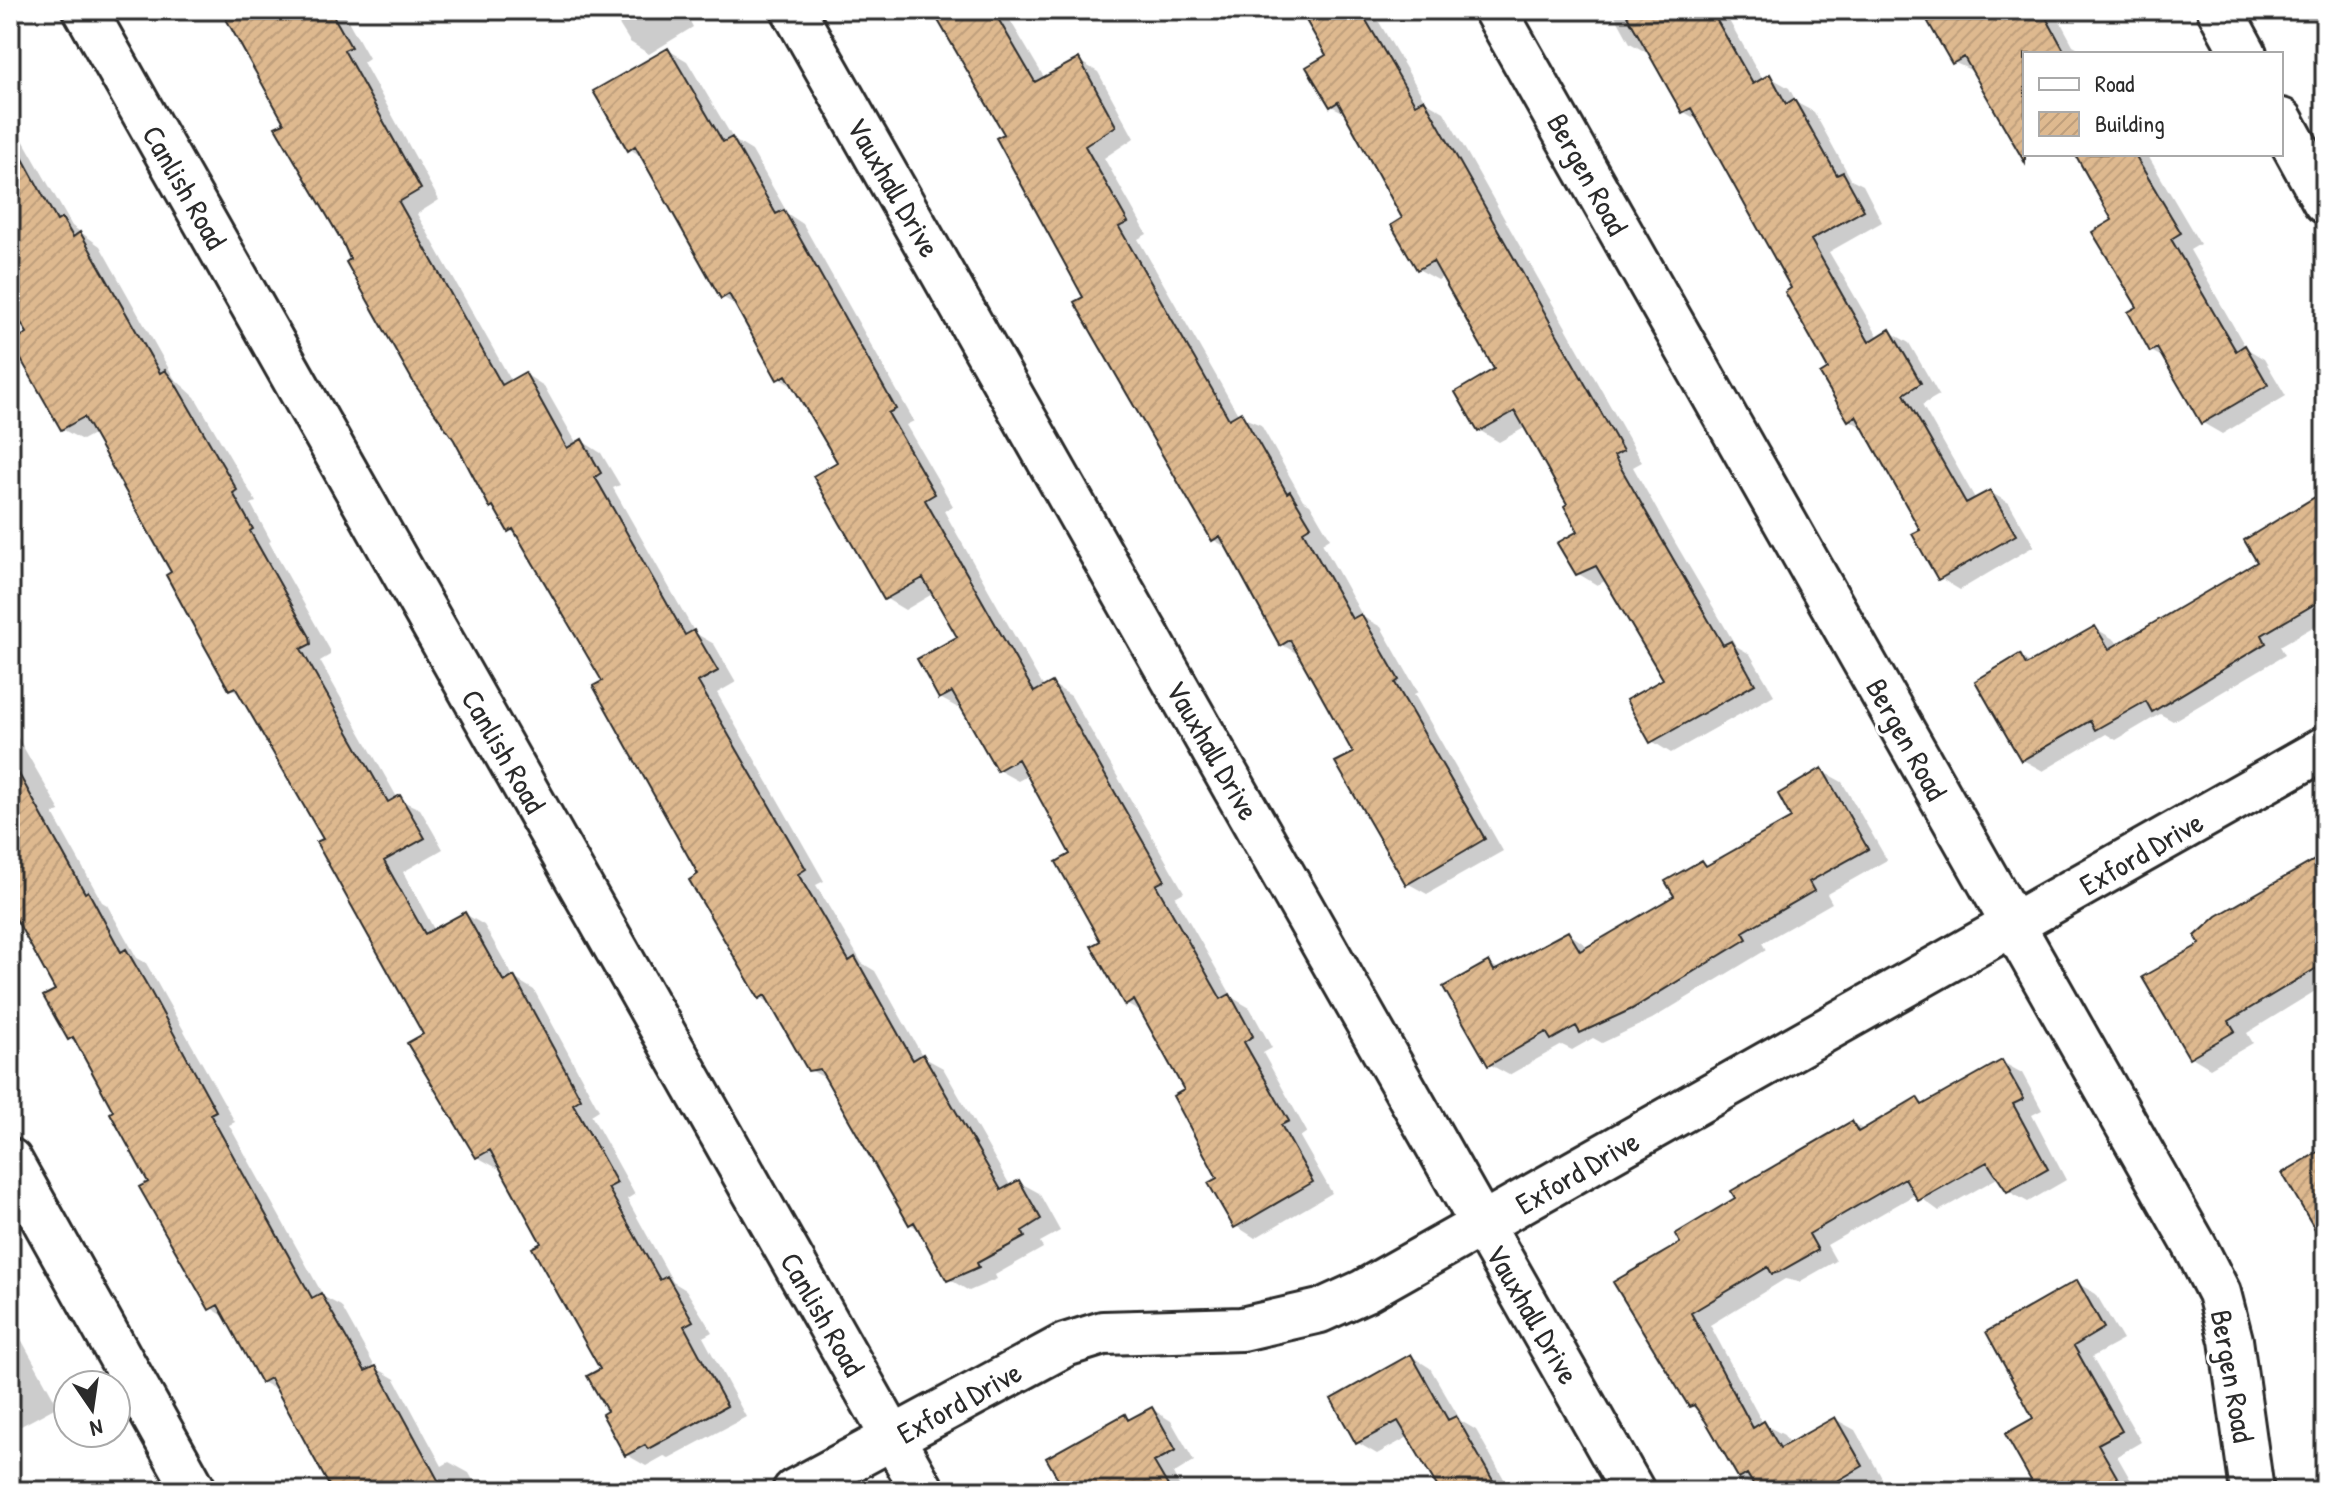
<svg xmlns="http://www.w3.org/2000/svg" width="2335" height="1501" font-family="'Patrick Hand',sans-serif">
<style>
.industrial{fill:url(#industrial-furrows)}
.shadow{fill:#0003}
.building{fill:url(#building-hatch);stroke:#2b2b2b;stroke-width:2}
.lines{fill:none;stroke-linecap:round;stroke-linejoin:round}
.minor-casing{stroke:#2b2b2b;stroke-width:48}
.secondary-casing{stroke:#2b2b2b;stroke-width:50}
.minor{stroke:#fff;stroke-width:42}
.secondary{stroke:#fff;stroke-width:44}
.labels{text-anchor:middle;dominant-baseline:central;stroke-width:6;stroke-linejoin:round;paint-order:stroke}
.street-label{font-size:30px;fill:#2b2b2b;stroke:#fff}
</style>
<defs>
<pattern id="industrial-furrows" width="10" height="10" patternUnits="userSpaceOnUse" patternTransform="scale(2)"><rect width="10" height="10" fill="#f5eadd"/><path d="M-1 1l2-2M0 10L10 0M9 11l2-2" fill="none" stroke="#d2c9be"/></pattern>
<pattern id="building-hatch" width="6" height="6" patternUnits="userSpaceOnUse" patternTransform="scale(2)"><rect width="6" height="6" fill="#deb98f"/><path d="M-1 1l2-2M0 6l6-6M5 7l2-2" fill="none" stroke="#bf9f7c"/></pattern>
</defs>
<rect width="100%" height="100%" fill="#fff"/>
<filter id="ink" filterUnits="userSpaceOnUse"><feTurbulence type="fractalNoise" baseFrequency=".0125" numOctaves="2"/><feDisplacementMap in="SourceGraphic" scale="16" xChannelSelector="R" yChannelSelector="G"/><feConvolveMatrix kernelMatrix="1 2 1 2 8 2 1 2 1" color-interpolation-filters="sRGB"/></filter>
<g filter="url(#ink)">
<path class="industrial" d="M2308,10H2325V40Z"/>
<path class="shadow" d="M223,10H342L369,58L363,62L439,200L417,214L512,382L525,374L544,386L577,444L582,441L601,453L620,485L613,488L695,633L714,644L736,682L717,693L824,881L816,885L862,963L875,971L923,1057L943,1068L1011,1187L1019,1182L1039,1193L1060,1231L1040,1242L1043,1248L995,1275L997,1279L969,1291L949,1279L920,1230L910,1224L829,1080L810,1070L773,1005L760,997L605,682L520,536L509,530L492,507Z
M610,10H684L693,27L649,54L630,42Z
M934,10H1004L1045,79L1079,61L1098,72L1134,138L1104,158L1147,234L1138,239L1239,416L1261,425L1303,500L1310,504L1330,538L1322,543L1363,617L1381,627L1418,692L1414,694L1503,851L1427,894L1407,883L1355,753L1301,656L1281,644L1229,549L1214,540L1086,298L1007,135Z
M1302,10H1372L1425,101L1444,112L1642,462L1633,467L1676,544L1736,646L1750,654L1774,695L1671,753L1652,741L1666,680L1605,581L1597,585L1577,573L1581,532L1570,504L1526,427L1499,442L1479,430L1496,370L1444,276L1438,280L1418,269L1405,219L1347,114L1331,106L1329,56Z
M1612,10H1729L1724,12L1763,80L1770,77L1789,88L1797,103L1814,112L1851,179L1863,185L1882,222L1829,252L1879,338L1890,332L1909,343L1939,395L1922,405L1976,500L1990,492L2009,503L2034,546L1960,590L1940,578L1923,531L1866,429L1849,420L1831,370L1794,289L1701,122L1684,112L1649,54L1630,43Z
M1924,10H2054L2073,45L2089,54H2025V142L1975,72L1953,62Z
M668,50L687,61L734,140L752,151L788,214L803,224L914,421L906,425L953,506L944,511L1044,688L1052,684L1071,696L1184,892L1175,897L1233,998L1250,1008L1272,1048L1263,1053L1307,1132L1300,1137L1332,1193L1255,1238L1236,1226L1186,1091L1144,1014L1126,1004L1073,854L1029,775L1018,781L998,770L963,707L960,709L940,698L959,638L934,593L905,610L885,598L839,463L796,388L778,378L738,306L722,297L644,158L630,149Z
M10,117L72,226L100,246L174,378L195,397L256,502L251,504L271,541L269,542L330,650V655L320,661L398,799L420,809L443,849L403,872L435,931L465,914L484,925L514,978L534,990L599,1110L591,1115L635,1194L627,1199L673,1282L686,1290L712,1332L703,1337L746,1417L669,1458L664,1456L646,1466L627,1455L610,1411L602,1370L544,1244L501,1166L497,1168L477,1157L426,1035L326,839L243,696L231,689L174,573L95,433L82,440L62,429L30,334L10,300Z
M2077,154H2147L2200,244L2190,250L2246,348L2264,359L2286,396L2222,434L2203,423L2166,359L2151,351L2115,221Z
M2325,484V620L2280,646L2285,655L2173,721L2160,714L2116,740L2106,734L2043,771L2023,760L2020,657L2032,664L2095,628L2115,640L2119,646L2259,563L2316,499L2312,491Z
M10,724L60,811L53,814L102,902L107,905L137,958L146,963L235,1122L229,1125L324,1297L341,1306L375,1367L395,1379L442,1466L449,1462L469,1473L479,1491H338L280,1392L262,1382L227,1318L211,1308L151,1183L78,1044L69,1039L58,990L10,903Z
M1822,771L1842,782L1887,860L1827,894L1832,903L1762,943L1766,950L1652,1019L1602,1043L1593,1038L1572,1050L1562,1045L1509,1075L1489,1064V963L1500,970L1568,933L1590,948L1676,896L1702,862L1710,866L1794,818Z
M2325,853V985L2247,1033L2253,1043L2210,1068L2190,1056L2202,945L2218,917Z
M2002,1062L2022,1073L2042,1110L2032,1115L2066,1180L2028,1202L2008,1191L1999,1177L1939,1211L1916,1194L1827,1245L1836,1261L1799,1282L1785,1279L1710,1325L1763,1424L1784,1435L1790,1445L1835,1419L1855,1430L1882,1478L1875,1481L1881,1491H1759L1740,1477L1702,1412L1691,1406L1683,1244L1738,1198L1852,1123L1864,1130L1917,1100L1926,1105Z
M2077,1283L2096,1294L2123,1340L2092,1357L2141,1442L2117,1456L2137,1491H2040L2036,1419Z
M10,1319L58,1406L21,1426L10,1420Z
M1411,1356L1430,1368L1461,1421L1476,1430L1511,1491H1442L1410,1436L1377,1454L1358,1443Z
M1152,1409L1171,1421L1194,1461L1173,1474L1182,1491H1067L1125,1416L1132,1420Z"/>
<path class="building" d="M221,10H330L351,47L344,50L421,189L399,202L502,385L525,372L567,448L582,439L601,473L595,477L685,635L694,630L718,671L698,682L806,869L798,874L849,961L855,957L913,1060L923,1054L1001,1190L1019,1180L1041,1219L1022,1231L1025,1237L977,1263L979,1267L947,1281L914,1222L909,1225L820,1069L808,1071L765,995L759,999L689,880L698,874L593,686L602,681L513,529L508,532L493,506L490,508L454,440L415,385L346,262L350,259L343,243L275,127L284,123Z
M932,10H993L1035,82L1079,58L1116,126L1085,146L1128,222L1119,227L1229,419L1241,412L1287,493L1290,491L1311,526L1303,531L1352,619L1361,614L1399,680L1395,683L1485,839L1406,885L1335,762L1353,753L1290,640L1280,646L1220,536L1212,541L1097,342L1074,302L1083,297L996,138L1004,134Z
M1300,10H1360L1415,104L1424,99L1623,451L1614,456L1657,531L1723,645L1731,641L1755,684L1650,743L1626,700L1663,679L1596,566L1576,575L1557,543L1578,531L1564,506L1567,504L1515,411L1478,432L1455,392L1494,369L1433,261L1417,270L1391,225L1402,218L1338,102L1330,107L1306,67L1326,55Z
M1624,10H1711L1753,84L1770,74L1786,104L1794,99L1837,175L1843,172L1864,210L1811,240L1869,342L1890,329L1921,383L1904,394L1966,503L1990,490L2016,535L1938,580L1912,534L1920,530L1856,416L1848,421L1820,374L1828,369L1785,292L1791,288L1691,108L1682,113Z
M1950,10H2042L2066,54H2025V163L1964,57L1952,64L1928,22Z
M668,48L723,142L732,137L776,214L784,210L896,409L888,413L935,494L925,500L1034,692L1052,682L1165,880L1156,885L1221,999L1230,994L1253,1036L1244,1042L1289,1121L1281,1125L1313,1182L1234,1228L1208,1183L1217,1178L1173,1096L1184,1090L1134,1000L1125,1006L1091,946L1100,941L1056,862L1070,854L1018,759L997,771L952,692L939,699L917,659L957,637L923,578L884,600L813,476L837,462L786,375L777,380L729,294L721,299L635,146L628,151L593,91Z
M10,135L57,221L62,218L73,237L80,232L160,373L165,370L175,383L237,490L233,493L253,529L250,531L310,637L311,644L301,649L388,802L400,795L425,838L384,861L425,934L465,912L504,982L514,976L581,1099L573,1104L617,1183L608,1188L660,1280L667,1276L693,1321L684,1326L727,1406L648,1449L645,1445L625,1456L602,1414L607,1411L587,1376L600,1369L532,1248L541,1243L490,1150L476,1158L407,1043L423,1034L316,842L323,839L235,687L229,690L205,647L166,575L171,572L84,417L61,430L11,342L27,333L10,304Z
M2075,154H2134L2181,233L2171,239L2236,351L2245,345L2268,385L2201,424L2157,348L2150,352L2128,312L2137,307L2092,232L2112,220Z
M2325,491V598L2262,635L2266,643L2152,712L2146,701L2095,730L2090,721L2021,761L1975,681L2020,654L2026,665L2095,626L2109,649L2257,562L2244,540Z
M10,758L85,893L88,891L121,952L126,949L151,992L216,1111L210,1114L312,1298L321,1293L365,1371L376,1366L444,1491H332L270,1378L261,1383L218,1305L209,1310L139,1187L148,1182L110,1113L113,1111L73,1037L68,1040L43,996L55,990L10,908Z
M1822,768L1868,849L1809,882L1814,891L1743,932L1747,939L1632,1009L1580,1033L1576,1026L1551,1040L1546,1032L1488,1066L1443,987L1489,961L1494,971L1568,931L1580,951L1674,896L1665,881L1702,860L1706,866L1791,818L1778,794Z
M2325,854V963L2229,1021L2235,1031L2189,1058L2142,977L2200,944L2195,936L2217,916Z
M2002,1060L2024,1099L2013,1104L2048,1169L2007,1192L1987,1162L1918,1201L1905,1178L1809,1234L1818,1250L1779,1272L1772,1274L1768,1267L1691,1313L1753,1428L1764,1421L1780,1448L1835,1417L1863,1466L1820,1491H1757L1747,1474L1739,1479L1706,1422L1694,1405L1689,1407L1613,1282L1680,1243L1675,1234L1735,1198L1731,1191L1852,1121L1858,1132L1917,1097L1922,1105Z
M2325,1148V1246L2282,1173Z
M2077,1280L2104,1328L2074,1346L2122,1431L2098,1444L2125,1491H2037L2005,1434L2033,1418L1986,1332Z
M1411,1354L1448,1420L1456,1416L1499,1491H1440L1398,1421L1356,1444L1331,1399Z
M1152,1407L1176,1450L1154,1462L1171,1491H1065L1046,1458L1125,1414L1128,1420Z"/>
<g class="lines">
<g class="minor-casing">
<path id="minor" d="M85,10L923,1491
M793,10L1633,1491
M1495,10L2195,1246L2219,1293L2231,1340L2252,1491
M10,1160L195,1491
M794,1491L1065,1345L1103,1333L1242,1329L1320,1311L1364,1291L2325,748"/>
</g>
<g class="secondary-casing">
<path id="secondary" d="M2220,10L2244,54
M2281,121L2325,201"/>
</g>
<use href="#minor" class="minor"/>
<use href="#secondary" class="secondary"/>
</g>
</g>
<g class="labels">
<g class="street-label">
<text transform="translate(1588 174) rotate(61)">Bergen Road</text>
<text transform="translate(185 187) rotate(60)">Canlish Road</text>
<text transform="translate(894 187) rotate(60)">Vauxhall Drive</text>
<text transform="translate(1907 739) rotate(61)">Bergen Road</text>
<text transform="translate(1213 750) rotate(60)">Vauxhall Drive</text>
<text transform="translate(504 751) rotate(60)">Canlish Road</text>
<text transform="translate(2141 853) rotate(-30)">Exford Drive</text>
<text transform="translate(1577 1172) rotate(-30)">Exford Drive</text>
<text transform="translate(823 1314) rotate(60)">Canlish Road</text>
<text transform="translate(1533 1314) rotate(60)">Vauxhall Drive</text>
<text transform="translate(2233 1376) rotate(80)">Bergen Road</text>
<text transform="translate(959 1402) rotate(-29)">Exford Drive</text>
</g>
</g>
<rect width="2335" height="1501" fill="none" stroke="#fff" stroke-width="40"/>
<rect x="20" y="20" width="2295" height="1461" fill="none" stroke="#2b2b2b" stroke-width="3" filter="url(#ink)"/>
<rect x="2023" y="52" width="260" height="104" fill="#ffffff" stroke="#aaaaaa" stroke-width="2"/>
<rect x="2039" y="78" width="40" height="12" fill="#ffffff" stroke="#aaaaaa" stroke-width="2"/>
<text x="2095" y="92" font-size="24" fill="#2b2b2b">Road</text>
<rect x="2039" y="112" width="40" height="24" fill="url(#building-hatch)" stroke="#aaaaaa" stroke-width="2"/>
<text x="2095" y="132" font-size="24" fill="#2b2b2b">Building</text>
<g transform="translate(92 1409) rotate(167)"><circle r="38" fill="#ffffff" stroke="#aaaaaa" stroke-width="2"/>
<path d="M0-6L14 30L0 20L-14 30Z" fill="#2b2b2b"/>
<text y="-12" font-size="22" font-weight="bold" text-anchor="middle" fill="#2b2b2b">N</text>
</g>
</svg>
